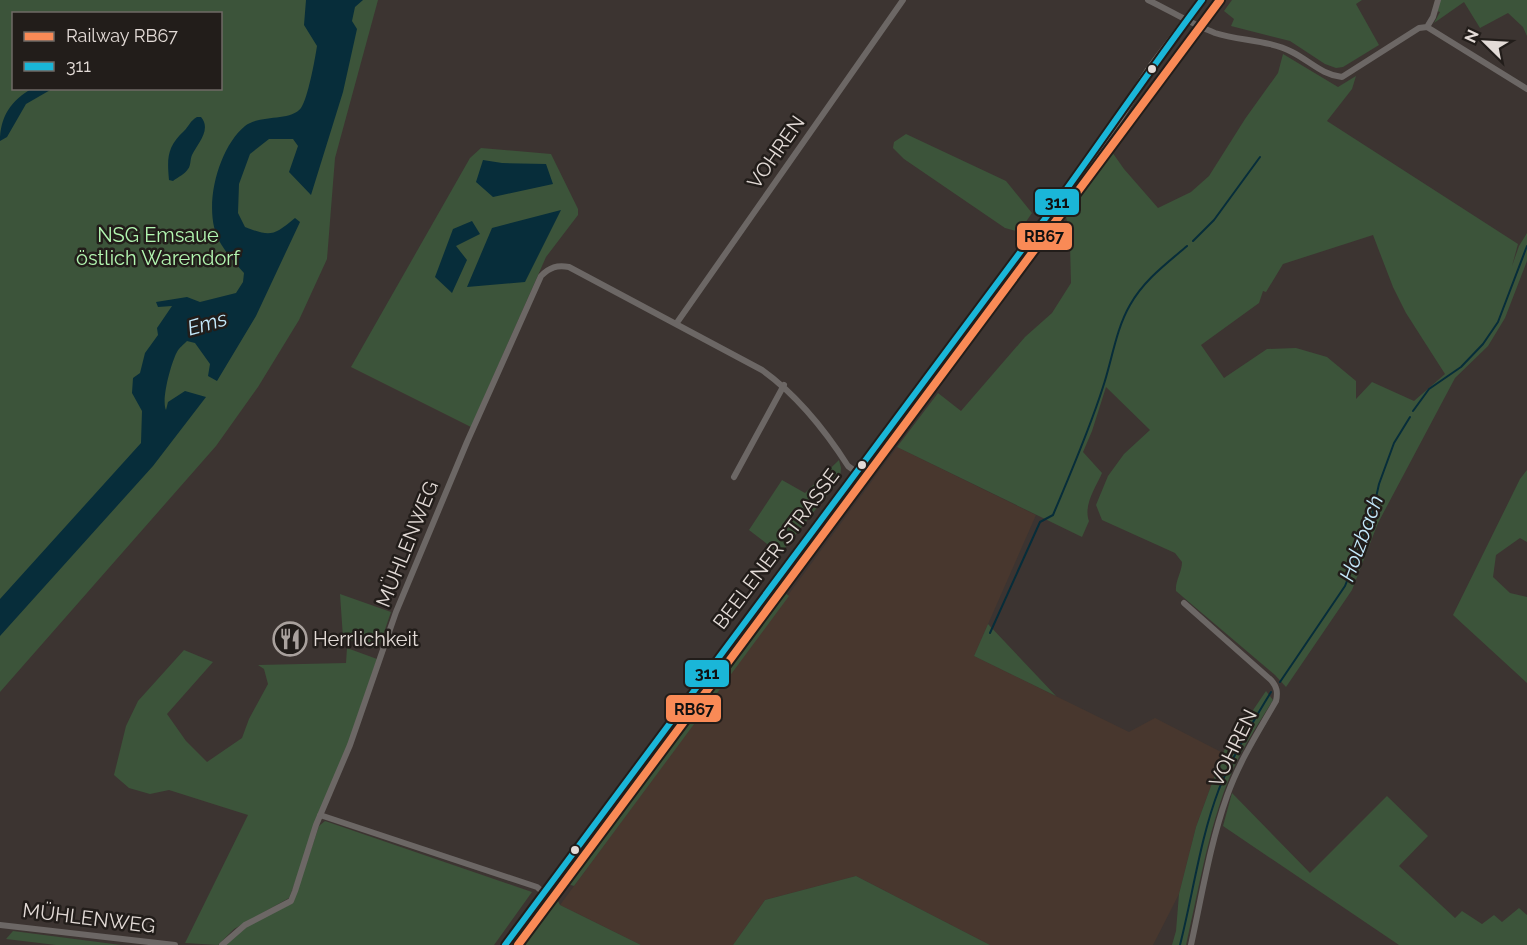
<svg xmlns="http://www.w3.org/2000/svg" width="1527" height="945" font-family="Raleway,sans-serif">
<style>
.built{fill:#48372e}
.green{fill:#3c543a;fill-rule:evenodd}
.water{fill:#072d3a}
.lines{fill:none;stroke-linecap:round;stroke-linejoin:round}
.stream{stroke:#072d3a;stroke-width:2}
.minor{stroke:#6c6765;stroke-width:6}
.primary{stroke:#79706b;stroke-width:9}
.bus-1-casing{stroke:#221d1a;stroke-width:10}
.bus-1{stroke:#1ab6d8;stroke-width:6}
.rail-1-casing{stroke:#221d1a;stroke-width:12}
.rail-1{stroke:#f98a56;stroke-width:8}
.bus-dot{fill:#e3dbd7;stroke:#221d1a;stroke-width:2}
.labels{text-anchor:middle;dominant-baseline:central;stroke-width:5;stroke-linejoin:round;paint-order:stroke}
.street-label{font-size:20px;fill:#e3dbd7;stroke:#221d1a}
.park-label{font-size:20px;fill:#b3f7b1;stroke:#221d1a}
.poi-label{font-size:20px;fill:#e3dbd7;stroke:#221d1a;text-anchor:start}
.water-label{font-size:21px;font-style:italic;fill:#c4eafc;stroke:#221d1a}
.line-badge{stroke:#221d1a;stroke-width:2}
.pale-badge-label{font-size:16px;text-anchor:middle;font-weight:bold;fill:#111}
</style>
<rect width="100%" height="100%" fill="#3c3431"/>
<path class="built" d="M1203,19L1207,21L1173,69L557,899L522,945H516Z
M897,447L1036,515L974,656L1129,732L1155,718L1223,753L1196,827L1179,894L1153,945H990L856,876L765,900L733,945H641L560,905Z"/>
<path class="green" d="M0,0H378L335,158L327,259L299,320L258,387L216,446L0,692ZM14,14H220V88H14Z
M1232,0H1362L1356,4L1379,45L1343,67L1336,68L1325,64L1290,41L1231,26L1234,19L1224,11Z
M1440,0H1527V36L1523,27L1508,13L1480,28L1464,2L1434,23L1440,12L1437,11Z
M1283,54L1338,87L1356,76L1352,89L1327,121L1518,244L1512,266L1519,246L1527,233V261L1505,318L1488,346L1455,378L1378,523L1352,590L1286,687L1275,675L1176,591C1175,581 1182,572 1182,562L1175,553L1102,520L1096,505L1108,476L1124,454L1150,430L1106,387L1092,431L1083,452L1102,473C1096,487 1083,505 1089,521L1082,537L897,447L938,393L961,411L1025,337L1052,313L1071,283L1070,245L1066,215L1112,152L1124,169L1158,208L1191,192L1209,176L1245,119L1278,73ZM1373,235L1393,287L1406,313L1445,374L1414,401L1372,382L1356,399V381L1327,357L1296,348L1267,349L1224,378L1201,345L1259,303L1263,291L1266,292L1283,264Z
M1135,108L1136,110L533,923L516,945H512Z
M906,134L1006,181L1032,213L1023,226L1016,231L1005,228L904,159L893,148L894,142Z
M481,148L551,154L578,209V215L546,257L471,427L351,367L470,158Z
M839,460L841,468L840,479L780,554L749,530L782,480L805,493Z
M1527,470V542L1520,538L1496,555L1493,577L1510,593L1527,597V683L1453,615L1520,479Z
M784,592L789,596L574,886L568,884Z
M340,594L391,612L380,644L373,648L343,638Z
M988,624L1056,696L974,656Z
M347,648L377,659L348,744L289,898L234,929L218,945L185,943L248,815L169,790L150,794L129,788L114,775L126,726L138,701L184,650L213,662L167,714L186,741L207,762L242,738L249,719L268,684L264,669L258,665L346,663Z
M1266,691L1273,700C1262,718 1250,736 1240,755C1211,810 1200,885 1186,945H1172L1176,931L1179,894L1196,827L1223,753L1233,732L1243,725Z
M1232,793L1310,873L1387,796L1428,836L1399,866L1455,918L1462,911L1482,924L1494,915L1502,922L1519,908L1527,915V945H1399L1223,826Z
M325,821L532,892L494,945H226L249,925L293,903L319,826Z
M856,876L990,945H733L765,900Z
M557,899L560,905L641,945H522Z
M13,931L121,945H56L6,939Z"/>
<path class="water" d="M306,0H363L355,7L352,21L357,29L343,92L311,195L289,172L298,146L293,139H269L250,154L239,184L238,213L245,227C271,237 273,236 295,218L300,222L256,316L217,381L208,376L210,364L195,343L187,341C184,344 179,348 177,352C171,363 161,400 166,410L168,402L185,391L206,397L153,466L0,636V599L141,443L142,411L132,393L133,378L140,373L145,353L158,335L157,328L172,306L158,307L156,302L187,297L200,302L236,293L243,282L244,273C236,264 227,254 221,244C201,213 217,149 245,126C260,114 290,122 301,108C308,98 315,59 317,46L304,25Z
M33,88L52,89L26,104L7,137L0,141C0,117 11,100 33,88Z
M197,117H201C212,130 197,144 192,155C190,159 191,166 188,169C185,174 178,177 173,181L169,180C167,158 167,147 184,131C189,126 190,121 197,117Z
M483,160L502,163L546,164L553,184L493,197L476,182Z
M561,210L525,282L467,287L492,228Z
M472,221L480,234L456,246L467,260L452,293L435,277L453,229Z"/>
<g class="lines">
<path class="stream" d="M1193,241L1214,220L1260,157
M1413,411L1429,389L1461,367L1483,344L1498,322L1527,246
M990,633L1040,522L1053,515C1071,472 1089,431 1103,387C1112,360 1116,329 1130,305C1144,280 1166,264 1187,246
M1280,682L1345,586L1371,520L1379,484L1394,443L1410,417
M1180,945C1193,894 1200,839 1219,789C1233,755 1252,723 1271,692"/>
<path class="minor" d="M1148,0C1171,11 1191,24 1215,33C1240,41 1269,40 1292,52C1310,61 1322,75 1342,77L1419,28L1427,27L1527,89
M1427,27L1433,17L1438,0
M676,324L903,0
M734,477L784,385
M1184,603L1271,680C1277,687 1278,692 1276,701C1258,732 1239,762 1227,796C1210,844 1202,895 1191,945
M320,815L537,887L544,893
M0,925L175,945
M222,945L245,925L291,901L295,891L316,825L350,745L396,612L467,442L541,276C550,267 557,265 569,267L762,370C797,395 825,430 848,466L856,472"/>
<path class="primary" d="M505,945L1053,208L1120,116L1151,68L1202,0"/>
<g class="bus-1-casing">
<path id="bus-1" d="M505,945L1053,208C1103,139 1151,68 1202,0"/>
</g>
<use href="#bus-1" class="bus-1"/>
<g class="rail-1-casing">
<path id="rail-1" d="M518,945L1220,0"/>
</g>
<use href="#rail-1" class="rail-1"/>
</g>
<defs>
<g id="restaurant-ring" transform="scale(1.725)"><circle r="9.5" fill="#221d1a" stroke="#a9a19d" stroke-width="1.5"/><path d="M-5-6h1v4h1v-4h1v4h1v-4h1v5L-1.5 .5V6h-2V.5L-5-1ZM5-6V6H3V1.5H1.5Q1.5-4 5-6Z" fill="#a9a19d"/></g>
</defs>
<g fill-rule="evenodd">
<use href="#restaurant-ring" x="290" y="639"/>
</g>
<g class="bus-dot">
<circle cx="1152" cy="69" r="5"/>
<circle cx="862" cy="465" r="5"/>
<circle cx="575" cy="850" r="5"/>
</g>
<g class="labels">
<g class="street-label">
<text transform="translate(776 152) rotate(-55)">VOHREN</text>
<text transform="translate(407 544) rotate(-68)">MÜHLENWEG</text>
<text transform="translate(776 549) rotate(-53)">BEELENER STRASSE</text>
<text transform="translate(1233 748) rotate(-64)">VOHREN</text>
<text transform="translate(89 918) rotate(7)">MÜHLENWEG</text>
</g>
<g class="park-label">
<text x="158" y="235">NSG Emsaue<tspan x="158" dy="23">östlich Warendorf</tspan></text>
</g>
<g class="poi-label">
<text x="313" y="639">Herrlichkeit</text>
</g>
<g class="water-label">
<text transform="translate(207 323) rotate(-16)">Ems</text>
<text transform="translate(1361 538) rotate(-70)">Holzbach</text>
</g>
</g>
<g class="line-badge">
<rect x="1034" y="188" width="46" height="28" rx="6" fill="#1ab6d8"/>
<rect x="1016" y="222" width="57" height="29" rx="6" fill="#f98a56"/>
<rect x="684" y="659" width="46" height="29" rx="6" fill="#1ab6d8"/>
<rect x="665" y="694" width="57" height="29" rx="6" fill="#f98a56"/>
</g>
<g class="pale-badge-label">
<text x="1057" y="208">311</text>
<text x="1044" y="242">RB67</text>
<text x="707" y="679">311</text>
<text x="694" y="715">RB67</text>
</g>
<rect x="12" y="12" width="210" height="78" fill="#221d1a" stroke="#6f6966" stroke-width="1.5"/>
<rect x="24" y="32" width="30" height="9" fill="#f98a56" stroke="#6f6966" stroke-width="1.5"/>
<text x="66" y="42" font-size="18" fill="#e3dbd7">Railway RB67</text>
<rect x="24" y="62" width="30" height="9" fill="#1ab6d8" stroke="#6f6966" stroke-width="1.5"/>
<text x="66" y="72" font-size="18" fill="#e3dbd7">311</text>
<g transform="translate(1485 42) rotate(294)" stroke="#221d1a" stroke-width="4.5" paint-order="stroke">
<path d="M0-4.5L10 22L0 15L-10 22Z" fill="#e3dbd7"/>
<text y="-9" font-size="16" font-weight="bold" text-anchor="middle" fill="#e3dbd7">N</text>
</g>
</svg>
